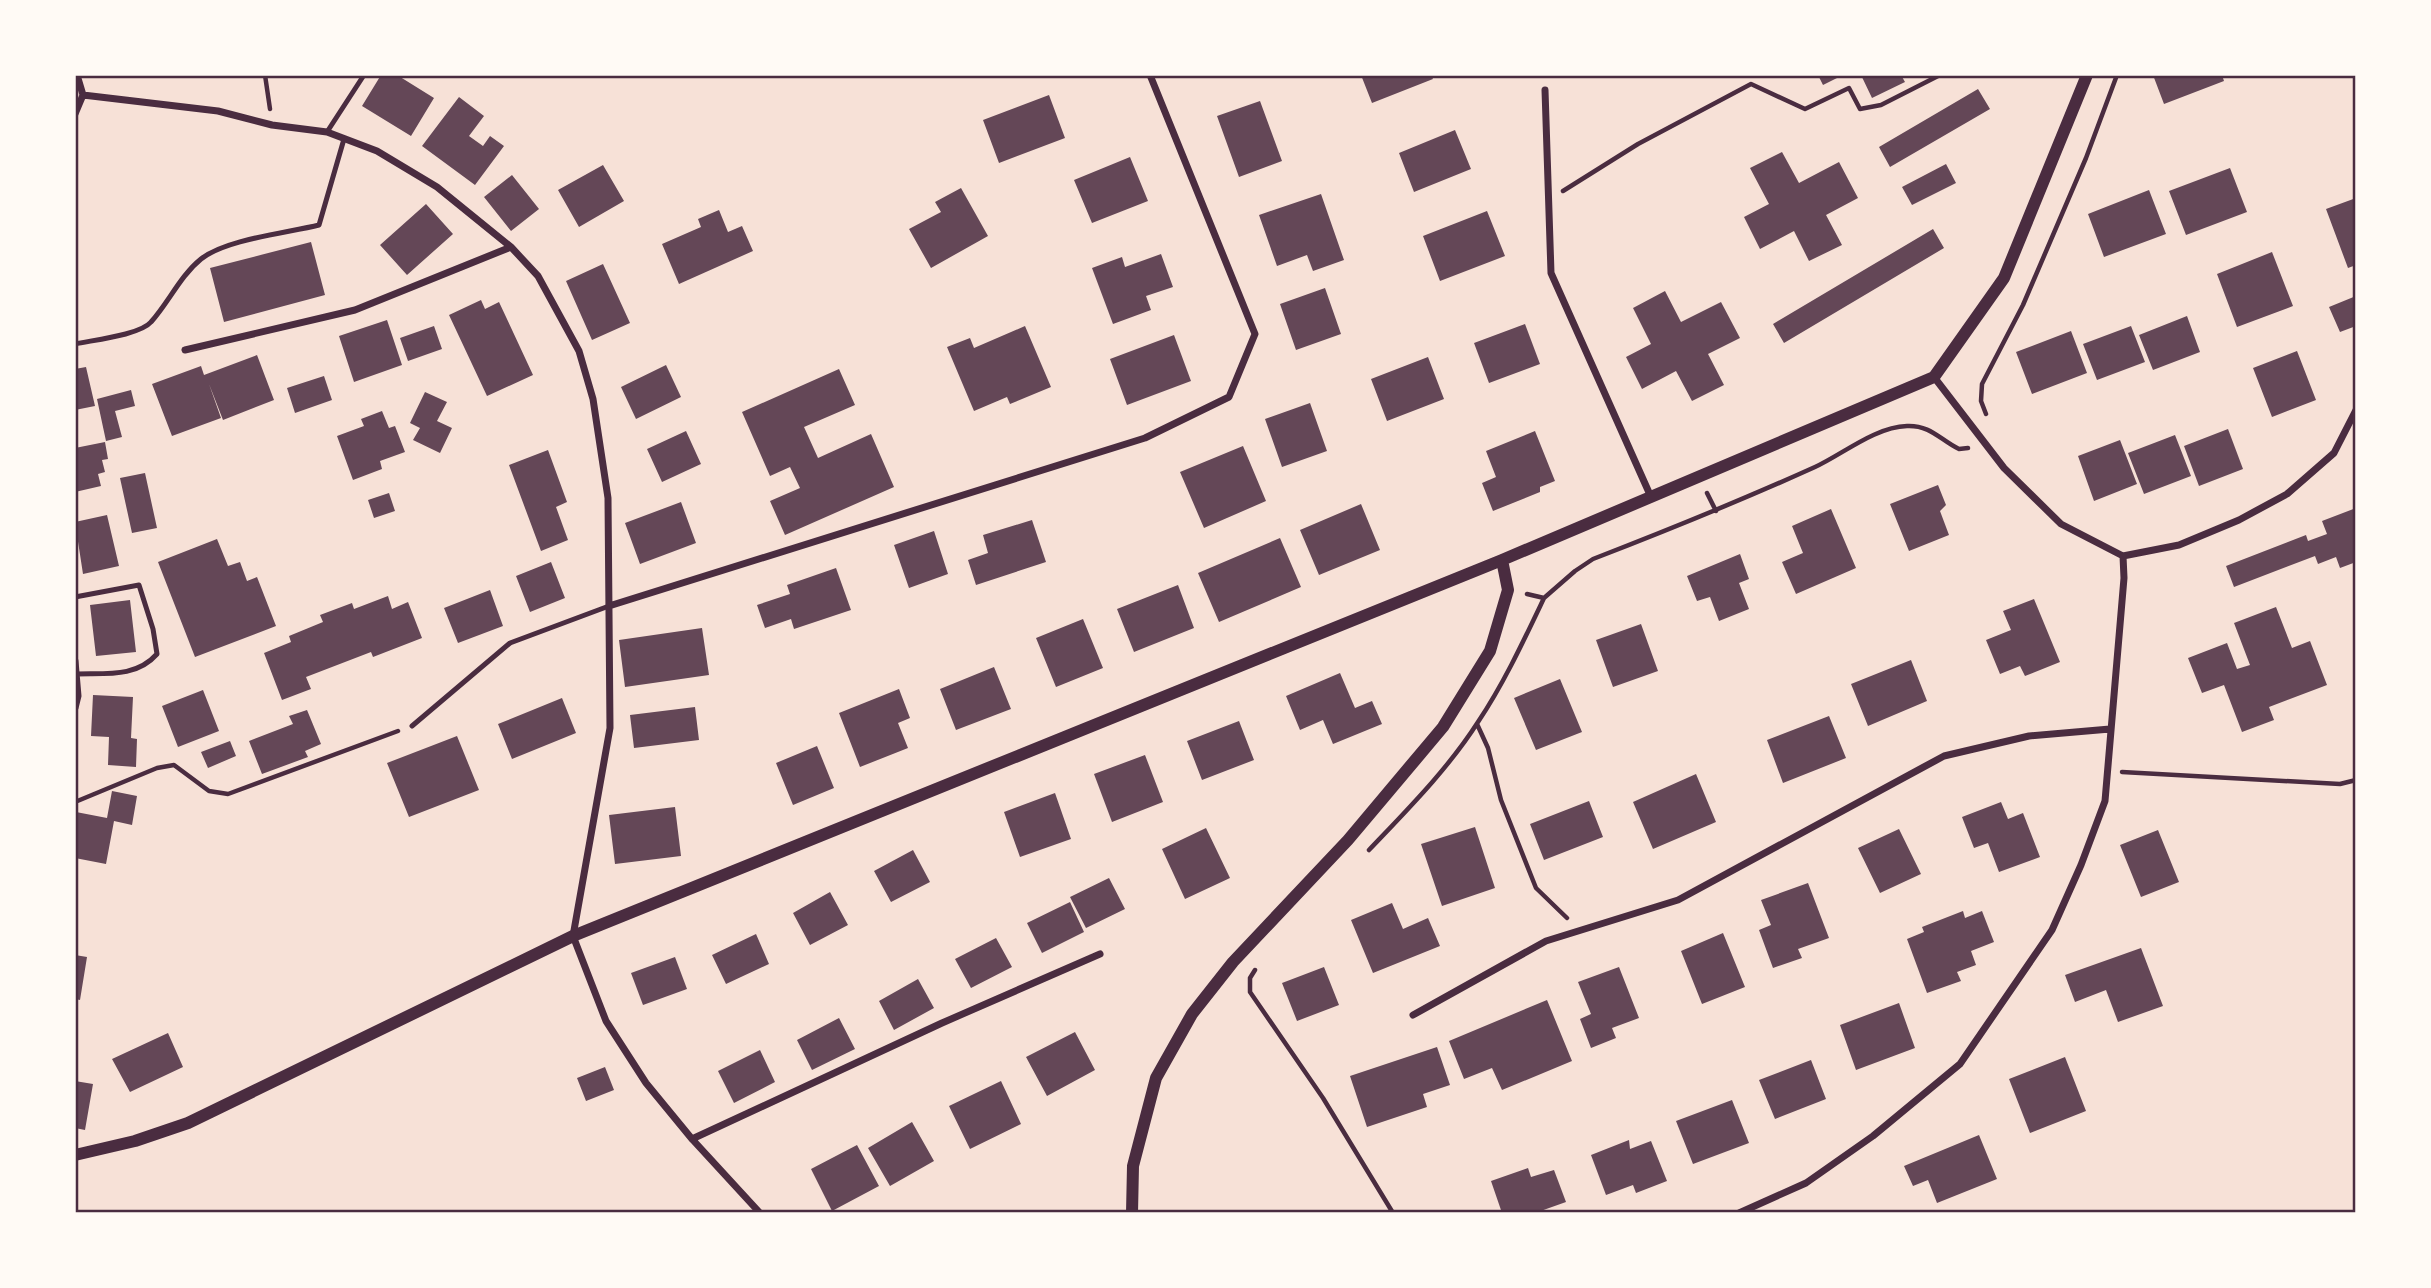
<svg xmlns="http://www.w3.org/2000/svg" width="2431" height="1288" font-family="Merriweather,serif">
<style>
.building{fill:#644757}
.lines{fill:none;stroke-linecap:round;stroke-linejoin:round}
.path{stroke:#4a2c40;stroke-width:4.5}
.service{stroke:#4a2c40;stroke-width:5}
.minor{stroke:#4a2c40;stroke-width:7}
.tertiary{stroke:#4a2c40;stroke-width:12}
.neatline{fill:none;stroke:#4a2c40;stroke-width:2.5}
</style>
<rect width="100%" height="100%" fill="#f7e1d7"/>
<path class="building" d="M381,75H397L434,98L411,136L362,106Z
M1361,75H1431L1433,79L1372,103Z
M1818,75H1843L1823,85Z
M1861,75H1901L1905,82L1872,98Z
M2153,75H2222L2224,81L2164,104Z
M1978,89L1990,109L1890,167L1879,147Z
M1049,95L1065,138L999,163L983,120Z
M459,97L484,116L469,136L483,146L490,136L504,146L475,185L422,146Z
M1260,101L1282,161L1239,177L1217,116Z
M1455,130L1471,169L1414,192L1399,153Z
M1782,152L1799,183L1839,162L1858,198L1826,215L1842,245L1809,261L1794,231L1760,249L1744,217L1769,204L1750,168Z
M1130,157L1148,201L1092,223L1074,180Z
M1946,164L1956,183L1912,205L1902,187Z
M603,165L624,201L579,227L558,190Z
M2230,168L2247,212L2186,235L2169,191Z
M512,175L539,209L511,231L484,197Z
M961,188L988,236L931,268L909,229L941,212L935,202Z
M2149,190L2166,234L2104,257L2088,214Z
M1321,194L1344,260L1313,271L1307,255L1277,266L1259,215Z
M2356,198V265L2348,268L2326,209Z
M426,204L453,234L407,275L380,245Z
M719,210L728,232L742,226L753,251L679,284L662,244L701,227L698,219Z
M1487,211L1505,256L1440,281L1423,236Z
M1933,229L1944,248L1784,343L1773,324Z
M311,242L325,295L224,322L210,268Z
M2272,252L2293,306L2237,327L2217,274Z
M1161,254L1173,287L1146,296L1151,310L1113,324L1092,268L1122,257L1125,267Z
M603,264L630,323L592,340L566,281Z
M1325,288L1341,334L1296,350L1280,304Z
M1665,291L1681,322L1721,302L1740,338L1708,354L1724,385L1692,401L1676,371L1642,389L1626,357L1651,344L1633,308Z
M2356,296V326L2340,332L2329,307Z
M481,300L485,309L499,302L533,375L487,396L449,315Z
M2187,316L2200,352L2153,370L2139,335Z
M387,320L402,365L354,382L339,336Z
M1525,324L1540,364L1489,383L1474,343Z
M434,326L442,349L408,361L400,338Z
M1025,326L1051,387L1010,404L1007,397L974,411L947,347L970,338L974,348Z
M2131,326L2145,362L2097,380L2083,344Z
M2071,331L2087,373L2032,394L2016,352Z
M1174,335L1191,381L1127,405L1110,359Z
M2297,351L2316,400L2272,417L2253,368Z
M257,355L274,400L223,420L209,384L221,418L172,436L152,384L201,366L204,375Z
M1428,357L1444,399L1387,421L1371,379Z
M666,365L681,397L636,419L621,387Z
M86,367L95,406L75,410V369Z
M839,369L855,405L804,427L818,458L871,434L894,487L785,535L770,501L800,488L790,467L770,476L742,412Z
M324,376L332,400L295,413L287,388Z
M131,390L135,406L115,411L122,437L106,441L97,399Z
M425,392L447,402L437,421L452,428L440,453L413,440L420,428L410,423Z
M1310,403L1327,451L1282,467L1265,419Z
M382,411L389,428L395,426L405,452L380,461L382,469L353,480L337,436L364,426L361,419Z
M2228,429L2243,469L2199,486L2184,446Z
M686,431L701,464L662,482L647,449Z
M1535,431L1555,481L1540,487V492L1493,511L1482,483L1496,477L1486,451Z
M2175,435L2191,476L2144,494L2128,453Z
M2120,440L2137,484L2094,501L2078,456Z
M105,442L108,459L102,460L105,472L98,474L101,486L75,492V448Z
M1243,446L1266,501L1204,528L1180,472Z
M548,450L567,502L556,507L568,540L541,551L509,465Z
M145,473L157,528L132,533L120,478Z
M1938,485L1946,505L1940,511L1949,535L1909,551L1890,504Z
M389,493L395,511L374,518L368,500Z
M681,502L696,543L640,564L625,523Z
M1361,504L1380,550L1319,575L1300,530Z
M2356,508V562L2340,568L2336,557L2318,564L2315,556L2234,587L2226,566L2306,535L2308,541L2327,534L2322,521Z
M1831,509L1856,568L1796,594L1782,562L1803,553L1792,526Z
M107,515L119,566L83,574L75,522Z
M1032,520L1046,562L976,585L968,560L988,553L983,535Z
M934,531L948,574L909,588L894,545Z
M1280,538L1301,587L1219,622L1198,573Z
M217,539L228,566L240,562L247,581L257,577L276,626L195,657L158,562Z
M1740,554L1749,579L1739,583L1749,609L1719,621L1710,597L1697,601L1687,576Z
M551,562L565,598L530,612L516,576Z
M836,568L851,610L794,629L791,619L765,628L757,605L790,594L787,585Z
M1178,585L1194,628L1134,652L1117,609Z
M490,590L503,626L458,643L444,608Z
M388,596L392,609L408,602L422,638L373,657L371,652L306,677L311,689L282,700L264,653L291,642L289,636L323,622L320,615L352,603L354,609Z
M2034,599L2060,662L2025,676L2020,666L2000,674L1986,640L2011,630L2003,611Z
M130,600L136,652L96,656L90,605Z
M2276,607L2292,648L2310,641L2327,685L2269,707L2274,720L2242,732L2224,685L2202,693L2188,658L2227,643L2237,669L2250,665L2234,623Z
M1083,619L1103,668L1056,687L1036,638Z
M1641,624L1658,671L1613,687L1596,640Z
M702,628L709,675L625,687L619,640Z
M1911,660L1927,701L1868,726L1851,684Z
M994,667L1011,709L956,730L940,689Z
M1340,673L1355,708L1372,701L1382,724L1333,744L1323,720L1300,730L1286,696Z
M1560,679L1582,732L1536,750L1514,698Z
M899,689L910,718L898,723L908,748L860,767L839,713Z
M203,690L219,731L178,747L162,706Z
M93,695L133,697L131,738L137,739L136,767L108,765L109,737L91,736Z
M562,698L576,733L512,759L498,724Z
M695,707L699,740L634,748L630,715Z
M307,710L321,744L305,751L308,757L262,774L249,741L293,724L289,716Z
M1829,716L1846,758L1783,783L1767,740Z
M1239,721L1254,760L1202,780L1187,741Z
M457,736L479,790L409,817L387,763Z
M230,741L236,756L208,768L201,752Z
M817,746L834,788L793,805L776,763Z
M1145,755L1163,802L1112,822L1094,774Z
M1696,774L1716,822L1653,849L1633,802Z
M112,791L137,796L132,825L114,821L106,864L75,858L76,812L107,818Z
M1055,793L1071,839L1020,857L1004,812Z
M1589,801L1603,837L1544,860L1530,824Z
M2001,802L2008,819L2023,813L2040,857L1999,872L1988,843L1974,848L1962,817Z
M675,807L681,856L615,864L609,815Z
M1475,827L1495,888L1442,906L1421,844Z
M1206,828L1230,878L1185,899L1162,849Z
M1899,829L1921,874L1880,893L1858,848Z
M2158,830L2179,882L2141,897L2120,845Z
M913,850L930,882L891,902L874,871Z
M1109,878L1125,909L1086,928L1070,897Z
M1808,883L1829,938L1798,949L1802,958L1773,968L1759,930L1771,925L1761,900Z
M830,892L848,925L810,945L793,913Z
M1070,902L1084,932L1042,953L1027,923Z
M1392,903L1403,929L1428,918L1440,946L1373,973L1351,920Z
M1963,911L1965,918L1982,911L1994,942L1971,951L1976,965L1957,972L1961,981L1927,993L1907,939L1924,932L1922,927Z
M1723,933L1745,987L1702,1004L1681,951Z
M756,934L769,964L726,984L712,955Z
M996,938L1012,967L971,988L955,959Z
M2141,948L2163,1006L2118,1022L2106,990L2075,1002L2065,975Z
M75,955L87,957L80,1000L75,999Z
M675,957L687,989L643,1005L631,973Z
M1324,967L1339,1005L1297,1021L1282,983Z
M1619,967L1639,1018L1612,1028L1616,1038L1591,1048L1580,1019L1591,1014L1578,982Z
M918,979L934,1008L894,1030L879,1001Z
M1547,1000L1572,1061L1502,1090L1492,1068L1464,1079L1449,1041Z
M1899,1003L1915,1048L1856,1070L1840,1025Z
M839,1018L855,1049L812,1070L797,1040Z
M1075,1032L1095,1070L1047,1096L1026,1057Z
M168,1033L183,1067L130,1092L112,1059Z
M1437,1047L1450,1085L1423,1094L1427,1107L1367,1127L1350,1076Z
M760,1050L775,1082L734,1103L718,1071Z
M2065,1057L2086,1111L2030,1133L2009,1079Z
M1811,1060L1826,1099L1775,1119L1759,1080Z
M605,1067L614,1090L586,1101L577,1078Z
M75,1081L93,1084L85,1130L75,1128Z
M1001,1081L1021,1124L970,1149L949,1106Z
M1732,1100L1749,1143L1693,1164L1676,1121Z
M912,1122L934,1161L890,1186L868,1148Z
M1979,1135L1997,1179L1937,1203L1928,1180L1913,1186L1904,1166Z
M1629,1140L1630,1149L1651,1141L1667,1181L1636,1193L1633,1185L1606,1195L1591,1155Z
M857,1145L879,1186L832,1211L811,1169Z
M1528,1168L1531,1177L1554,1170L1566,1202L1535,1213H1502L1491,1181Z"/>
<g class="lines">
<path class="path" d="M265,75L270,109
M1563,191L1638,144L1751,84L1805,109L1849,88L1860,109L1881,105L1940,75
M1986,414L1981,401L1982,384L2023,305L2086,158L2117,75
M1707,493L1716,511
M1544,598L1575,571L1593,559C1668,530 1742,500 1815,467C1843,454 1875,427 1907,426C1931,425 1940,440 1959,449L1968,448
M1477,724L1488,748L1501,800L1536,888L1567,918
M2122,772L2340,784L2356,780
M75,802L157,768L174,765L209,791L228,794L398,731
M1369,850C1407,810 1448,769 1478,722C1504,683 1524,640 1544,598L1527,594
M1255,970L1250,978V992L1323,1098L1393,1213"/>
<path class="service" d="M327,132L364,75
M75,344C93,340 140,335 151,322C169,302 180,276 201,259C226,239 287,233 319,225L344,139
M75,597L139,585L153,629L157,654C136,678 105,673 77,674
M412,726L510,643L609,606"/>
<path class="minor" d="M1545,90L1551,273L1651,497
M83,95L218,111L272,125L327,132L377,151L437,187L511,247L538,276L579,351L593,399L608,498L610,728L573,936L606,1021L646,1083L692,1139L760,1213
M75,114L83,95L77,75
M185,350L355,310L511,247
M1934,377L2004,468L2061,524L2123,556L2179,545L2239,520L2287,494L2334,453L2356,410
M609,606L1145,438L1229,397L1255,334L1150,75
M75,661L78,696L75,708
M1413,1015L1546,941L1678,900L1944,756L2029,736L2110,729
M692,1139L942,1023L1100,954
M1739,1213L1806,1183L1873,1136L1960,1064L2052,930L2081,865L2105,801L2124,578L2123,556"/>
<path class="tertiary" d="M75,1155L135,1141L188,1123L573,936L1502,560L1934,377L2004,278L2087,75
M1132,1213L1133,1166L1156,1078L1192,1014L1233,962L1348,840L1443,727L1490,651L1508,590L1502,560"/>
</g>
<rect width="2431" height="1288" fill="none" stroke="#fffaf5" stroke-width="154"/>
<rect x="77" y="77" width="2277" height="1134" class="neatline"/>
</svg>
